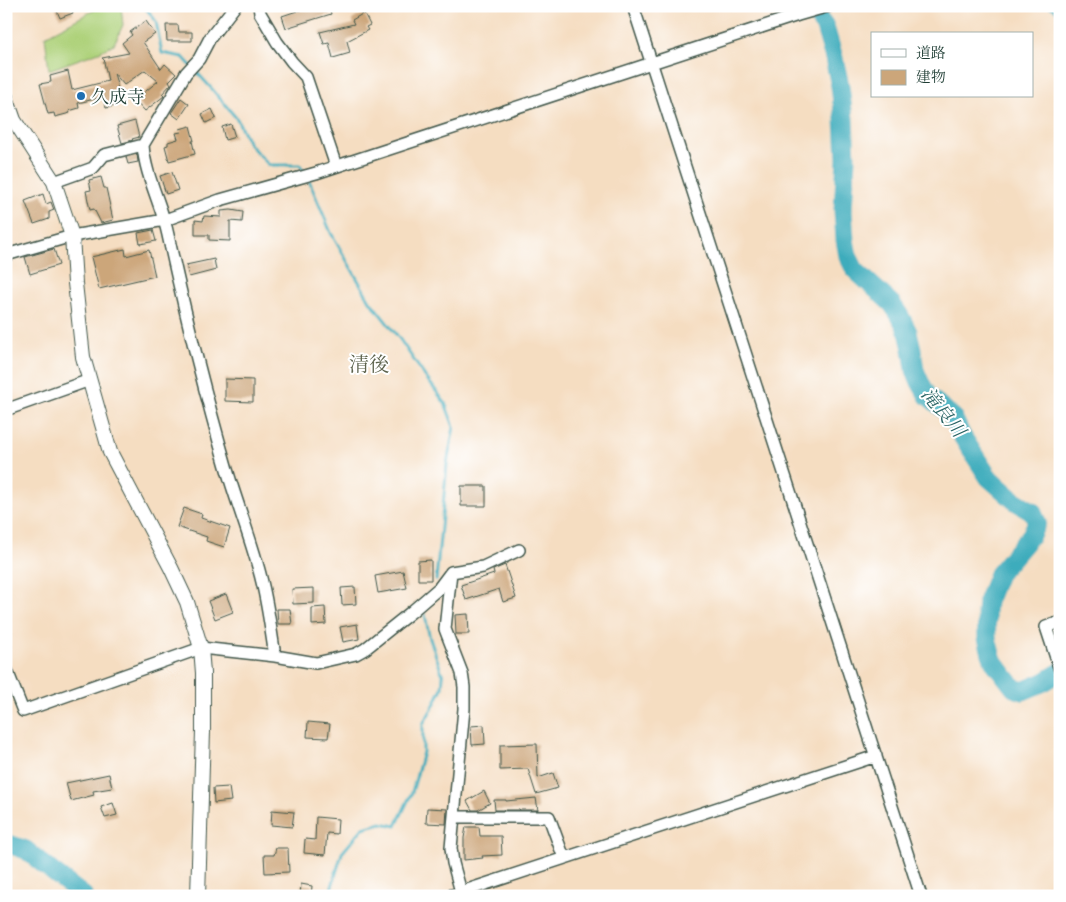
<svg xmlns="http://www.w3.org/2000/svg" width="1066" height="902" font-family="'Gentium Book Plus','Noto Serif JP',serif">
<style>
.green{fill:#add179;stroke:#668756}
.lines{fill:none;stroke-linecap:round;stroke-linejoin:round}
.stream{stroke:#3eacbc;stroke-width:3}
.river{stroke:#3eacbc;stroke-width:19}
.building{fill:#cca67a}
.minor-casing{stroke:#3f5549;stroke-width:14}
.tertiary-casing{stroke:#3f5549;stroke-width:16}
.minor{stroke:#fff;stroke-width:11}
.tertiary{stroke:#fff;stroke-width:14}
.poi-dot{fill:#1f6fb2;stroke:#fff;stroke-width:2}
.labels{text-anchor:middle;dominant-baseline:central;stroke-width:4;stroke-linejoin:round;paint-order:stroke}
.poi-label{font-size:18px;fill:#1f3d34;stroke:#fff;text-anchor:start}
.water-label{font-size:19px;font-style:italic;fill:#2a6464;stroke:#fff}
.quarter-label{font-size:20px;fill:#5c624c;stroke:#fff}
</style>
<rect width="100%" height="100%" fill="#fff"/>
<filter id="ink" filterUnits="userSpaceOnUse"><feTurbulence type="fractalNoise" baseFrequency=".02" numOctaves="2"/><feDisplacementMap in="SourceGraphic" scale="10" xChannelSelector="R" yChannelSelector="G"/><feConvolveMatrix kernelMatrix="1 2 1 2 8 2 1 2 1" color-interpolation-filters="sRGB"/></filter>
<filter id="wash" filterUnits="userSpaceOnUse"><feTurbulence type="fractalNoise" baseFrequency=".0096" numOctaves="4" result="noise"/><feDisplacementMap in="SourceGraphic" scale="20" xChannelSelector="R" yChannelSelector="G"/><feGaussianBlur stdDeviation="1.12" result="paint"/><feColorMatrix in="noise" values="0 0 0 0 0 0 0 0 0 0 0 0 0 0 0 0 0 1.4 0 .05"/><feComposite in="paint" operator="in"/></filter>
<g filter="url(#wash)">
<rect width="100%" height="100%" fill="#f5ddc1"/>
<path class="green" d="M102,6H121L123,25L114,44L99,52L49,70L45,36Z"/>
<g class="lines">
<path class="stream" d="M144,6L153,17L156,22L162,53L183,57L212,89L237,119L249,144L269,165H300L305,173
M1050,6L1060,13
M308,178L331,233L370,301L399,338L424,375L445,403L454,427L447,464L436,580
M329,896L342,853L363,828L381,823L396,826L412,792L416,778L423,752V724L433,707L442,688L443,676L430,639L425,615"/>
<path class="river" d="M809,6L825,27L834,58L840,86L844,119L846,159L843,210L845,240L848,256L855,270L892,304L900,316L908,332L912,349L915,370L920,382L928,396L953,417L962,436L989,478L1015,501L1032,511L1037,522L1031,535L998,574L987,602L986,612L987,638L991,654L994,662L1014,688L1023,691L1044,682L1060,672
M6,843L26,850L54,873L84,896"/>
</g>
<g id="blocks">
<path class="building" d="M55,6H71L73,13L60,18Z
M312,6H329L331,14L286,28L282,16Z
M364,13L370,25L366,27L368,30L347,41L350,53L333,58L329,43L324,44L320,32L354,24L352,20Z
M146,21L155,34L143,42L161,69L165,64L176,74L169,81L171,84L162,94L164,96L145,111L135,100L158,81L145,70L124,85L114,73L122,104L106,108L103,97L78,103L79,108L69,111L70,113L55,117L54,113L48,114L40,84L51,82L50,76L68,71L72,90L108,81L104,62L105,61L102,58L129,53L122,43L132,35L130,32Z
M166,25H178L179,32H192V41H167Z
M181,98L189,104L179,119L171,113Z
M212,109L216,118L206,123L202,114Z
M135,121L139,137L132,139L133,140L122,143L117,126Z
M231,124L235,137L225,140L222,127Z
M190,126L194,141H192L195,154L169,161L165,146L168,145V142L178,139L176,133L181,132L180,129Z
M137,154L138,162L128,164L126,157Z
M172,172L178,190L166,194L160,176Z
M101,177L104,188H106L113,220L101,223L94,209L90,210L86,191L91,190L89,180Z
M43,194L46,204L51,202L54,210L49,212V219L34,224L25,201Z
M231,210L243,212L242,222L230,221V241L209,240V235H195V220L203,221L204,216L221,217V211Z
M153,230L156,241L140,244L138,233Z
M54,249L59,265L30,274L25,257Z
M125,249L126,256L149,250L155,276L99,289L91,257Z
M214,259L216,270L189,277L186,265Z
M225,379L253,380V402L225,401Z
M461,486H486V506H461Z
M184,508L202,514L201,518L230,528L224,547L206,541L207,537L177,527Z
M431,560V580H418V561Z
M505,565L516,598L503,602L499,589L466,600L461,585L494,574L493,570Z
M403,571L407,588L378,593L375,576Z
M355,587L356,604L342,605L341,588Z
M314,588V603L293,604L292,589Z
M226,594L233,612L215,619L208,601Z
M325,607L326,624L312,625V608Z
M277,609H290L292,624H278Z
M468,614L469,634H456L455,615Z
M357,624L359,639L343,642L340,627Z
M308,722L330,724L328,738L307,737Z
M484,725L485,744L472,745L471,726Z
M537,744L538,778L553,773L558,788L536,794L528,769L500,770V745Z
M109,774L112,788L93,791L94,795L71,801L66,783Z
M229,787L231,801L214,803L213,788Z
M484,791L490,803L478,810H472L467,801Z
M536,798L538,810H495L494,800H506V801Z
M113,803L117,815L105,818L101,807Z
M427,808L447,809L446,824L426,823Z
M272,810L294,812L292,827L271,825Z
M316,817L338,819L337,834L327,833L325,855L304,853L305,839L315,840Z
M466,827H479L480,836H501L502,855L482,856L483,858L464,860V838Z
M276,848H288L289,872L265,873L264,855H274Z
M301,884L312,886L311,896H300Z"/>
</g>
</g>
<g filter="url(#ink)">
<use href="#blocks" fill-opacity="0" stroke="#3f5549" stroke-width="1"/>
<g class="lines">
<g class="minor-casing">
<path id="minor" d="M235,6L210,38L199,59L186,73L143,145C145,176 162,205 168,235C185,313 204,390 226,466C237,505 253,543 262,582C268,606 271,631 275,656
M259,6L260,13L277,42L292,62L306,77L336,166
M633,6L921,896
M54,182L93,168L104,155L143,145
M6,255L72,236L165,220L220,200L316,173L798,15L829,6
M11,408L90,380
M451,572L445,629L462,673L464,687V709L451,848L453,863L461,892
M1060,622L1046,627L1060,670
M6,668L23,711L201,648L275,656L316,663L356,654L365,649L410,613L439,588L451,572L483,567L519,550
M454,817H549L564,858
M449,896L876,756"/>
</g>
<g class="tertiary-casing">
<path id="tertiary" d="M6,97L14,120L54,182L72,236L75,283L83,357L110,452L171,568L187,602L201,648L203,673V731L198,896"/>
</g>
<use href="#minor" class="minor"/>
<use href="#tertiary" class="tertiary"/>
</g>
</g>
<circle class="poi-dot" cx="81" cy="96" r="5"/>
<g class="labels">
<g class="poi-label">
<text x="91" y="96">久成寺</text>
</g>
<g class="water-label">
<text transform="translate(944 412) rotate(51)">滝良川</text>
</g>
<g class="quarter-label">
<text x="369" y="363">清後</text>
</g>
</g>
<rect width="1066" height="902" fill="none" stroke="#fff" stroke-width="25"/>
<rect x="871" y="32" width="162" height="65" fill="#ffffff" stroke="#a5b1ae"/>
<rect x="881" y="49" width="25" height="8" fill="#ffffff" stroke="#a5b1ae"/>
<text x="916" y="58" font-size="15" fill="#1f3d34">道路</text>
<rect x="881" y="70" width="25" height="15" fill="#cca67a" stroke="#a5b1ae"/>
<text x="916" y="82" font-size="15" fill="#1f3d34">建物</text>
</svg>
